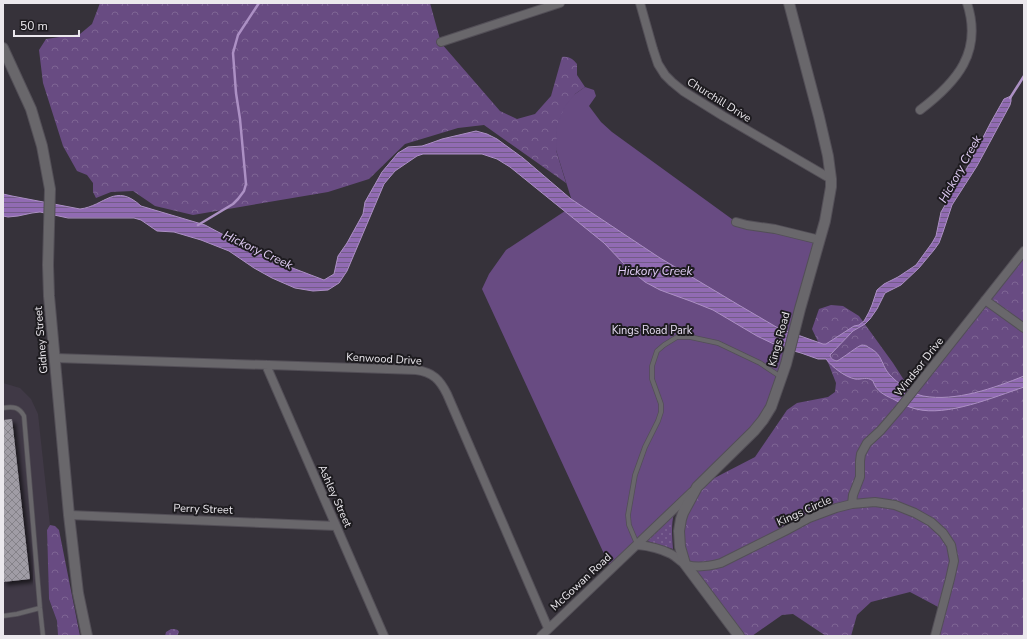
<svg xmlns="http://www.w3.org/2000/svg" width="1027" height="639" font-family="'Nunito Sans',sans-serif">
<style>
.built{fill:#403946}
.grass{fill:url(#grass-dots)}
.forest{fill:url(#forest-crowns)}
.park{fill:#684b82}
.water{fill:url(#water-rules);stroke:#ac90c4}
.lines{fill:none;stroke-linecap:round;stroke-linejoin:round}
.stream{stroke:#ac90c4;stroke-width:2.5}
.building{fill:url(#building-cross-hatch);filter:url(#shadow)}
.service-casing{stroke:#534f57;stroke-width:5.5}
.minor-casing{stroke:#534f57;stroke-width:10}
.tertiary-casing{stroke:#534f57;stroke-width:12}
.service{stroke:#69676b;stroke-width:4}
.minor{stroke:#69676b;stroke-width:8}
.tertiary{stroke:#69676b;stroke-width:10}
.labels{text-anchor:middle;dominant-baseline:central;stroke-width:4;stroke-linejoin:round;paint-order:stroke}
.street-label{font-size:11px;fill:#ebe8ed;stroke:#1d1b1f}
.park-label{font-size:11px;fill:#e6ddf1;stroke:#1d1b1f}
.water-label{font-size:12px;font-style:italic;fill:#e1cdf5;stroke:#1d1b1f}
</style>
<defs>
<pattern id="grass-dots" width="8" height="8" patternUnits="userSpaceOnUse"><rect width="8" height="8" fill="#684b82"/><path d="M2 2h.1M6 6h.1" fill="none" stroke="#7e6594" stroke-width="1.8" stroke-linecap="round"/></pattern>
<pattern id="forest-crowns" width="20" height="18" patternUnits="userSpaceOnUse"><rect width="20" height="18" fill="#684b82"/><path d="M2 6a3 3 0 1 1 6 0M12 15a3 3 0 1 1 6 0" fill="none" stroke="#7e6594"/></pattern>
<pattern id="water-rules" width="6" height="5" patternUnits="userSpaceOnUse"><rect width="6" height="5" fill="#916bb3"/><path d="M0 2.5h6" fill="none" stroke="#735c88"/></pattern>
<pattern id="building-cross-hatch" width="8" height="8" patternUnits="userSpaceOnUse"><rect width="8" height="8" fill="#a09ca5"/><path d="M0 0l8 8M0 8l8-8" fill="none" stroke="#858289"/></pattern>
<filter id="shadow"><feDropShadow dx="3.5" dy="3.5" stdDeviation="2" flood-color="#0009"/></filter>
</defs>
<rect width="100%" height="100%" fill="#36323a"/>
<path class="built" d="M3,383L20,388L31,399L38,414L50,525L47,530L49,599L57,621L58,636H3Z"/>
<path class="grass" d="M674,513C671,525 672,536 673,549L647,541L667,521Z
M171,629C175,629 178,629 179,632L177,636H165L166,632Z"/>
<path class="forest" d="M100,3H430L441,43L500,111L517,119L535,114L551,96L562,57C569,56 573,59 577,64V75L585,87L575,94L556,150L566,183L484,125L458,128L405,144L369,179L328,192L193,215L155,206L133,191L111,192L96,198L93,192V183L87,175L77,171L63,146L43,83L39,50L46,39L80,34L92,24Z
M1019,257L1024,261V636H935L942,609L910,592L871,602L857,615L851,636H826L793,614L782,615L752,636H739L682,556L679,539L697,487L755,457L787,410L797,403L828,397L835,392L836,383L829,365L812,329L819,309L831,305L843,306L859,316L893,363L913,394Z
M50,525L55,526L59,530L80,636H58L57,621L49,599L47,530Z"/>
<path class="park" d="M585,87L594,90L596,96L589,106L601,122L612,132L736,222L820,240L800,309L763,420L611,569L482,289L489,274L506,250L565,211L571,198L556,150L557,126L565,106L575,94Z"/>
<path class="water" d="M1011,96V101L1010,105L977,166L952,205L943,232L939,243L934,250L919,268L901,285L885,293L877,309L870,319L865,324L853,331L830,355C831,359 833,360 837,361C843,358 859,345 862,345C864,345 867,346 868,347C884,355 880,364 890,375C897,383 913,394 923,396C956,402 994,388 1024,376V387C994,397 947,417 916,409C908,407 900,403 893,399C884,395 876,391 873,381C867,376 862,380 855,379C845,377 832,367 826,359H818L801,353L780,347L757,336L713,310L693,302L660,290L645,282L627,267L604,243L510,167L497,159L482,154H423L417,156L395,171L384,184L347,271L339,283L328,290L313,291L295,288L272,278L254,268L229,251L201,240L174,232L157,231L141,220L134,218H68L40,212L32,213L18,216L8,217L3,216V194L12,196L80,209C105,206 115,182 141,206L205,225L254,251L282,264L324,280L334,274L338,256L347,243L363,214L365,202L382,172L398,153L408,147L422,146L431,143L442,139L476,131L487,134L497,139L523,158L571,199L660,258L737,304L778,328L823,344H826L854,326L859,325L864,321L869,312L872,305L877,290L884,284L898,277L916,265L932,243L936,236L941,212L967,168L991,122L1004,99Z"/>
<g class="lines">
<path class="stream" d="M1010,98L1024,76
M198,225L233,204L238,199L244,191L246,184L240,119L236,93L233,53L238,35L259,3"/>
</g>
<path class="building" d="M12,419L30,579L3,582V420Z"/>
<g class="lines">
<g class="service-casing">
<path id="service" d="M3,408C13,406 19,407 24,416L40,608L43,636
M637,544L629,525L628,515L635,475L645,447L658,421L661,412V404L652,379V366L657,351L664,345L677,337H690L718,343L760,363L781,377
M3,616L17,614L40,608"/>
</g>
<g class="minor-casing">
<path id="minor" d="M640,3L653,49L658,64L665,75L672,82L683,91L723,116L831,179
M441,42L560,3
M920,110C957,82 983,52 967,3
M736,222L747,225L775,229L820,240
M985,300L1024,328
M55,358L416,370C433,372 440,380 447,394L548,628
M266,365L384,636
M852,504L853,495L860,477V461L861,454L867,443L881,430L899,409L1024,251
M69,515L336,526
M638,545C649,546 661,549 671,554C677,557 681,563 687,565C698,568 710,566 721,563L785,531L809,518L836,508L852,504L875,502L895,505L915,513L931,522L943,533L951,545L954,561L950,579L935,636
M541,636L692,492"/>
</g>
<g class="tertiary-casing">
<path id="tertiary" d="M3,48L31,109L42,146L50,189L48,265L49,296L69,515L78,593L87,636
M739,636L685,564L680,547L679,531L681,519L683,513L697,487L754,431L763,420L771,407L786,364L800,309L825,221L831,187V179L828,156L819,117L789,3"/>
</g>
<use href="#service" class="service"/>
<use href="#minor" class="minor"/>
<use href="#tertiary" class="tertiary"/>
</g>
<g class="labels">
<g class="street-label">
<text transform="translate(719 100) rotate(32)">Churchill Drive</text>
<text transform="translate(779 339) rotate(-75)">Kings Road</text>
<text transform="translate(41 340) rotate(-95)">Gidney Street</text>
<text transform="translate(384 359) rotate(3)">Kenwood Drive</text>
<text transform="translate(919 367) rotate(-52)">Windsor Drive</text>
<text transform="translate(335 496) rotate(66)">Ashley Street</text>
<text transform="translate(203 509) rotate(2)">Perry Street</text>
<text transform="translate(804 511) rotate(-24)">Kings Circle</text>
<text transform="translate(581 582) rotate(-43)">McGowan Road</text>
</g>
<g class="park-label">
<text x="652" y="330">Kings Road Park</text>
</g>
<g class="water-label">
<text transform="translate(960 169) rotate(-61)">Hickory Creek</text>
<text transform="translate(258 250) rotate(25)">Hickory Creek</text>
<text x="655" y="271">Hickory Creek</text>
</g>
</g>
<rect width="1027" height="639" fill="none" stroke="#ebe8ed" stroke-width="8"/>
<path d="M14 30v6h65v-6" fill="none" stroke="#ebe8ed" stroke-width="2"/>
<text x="20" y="30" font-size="12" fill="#ebe8ed" stroke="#1d1b1f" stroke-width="3" paint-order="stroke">50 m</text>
</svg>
